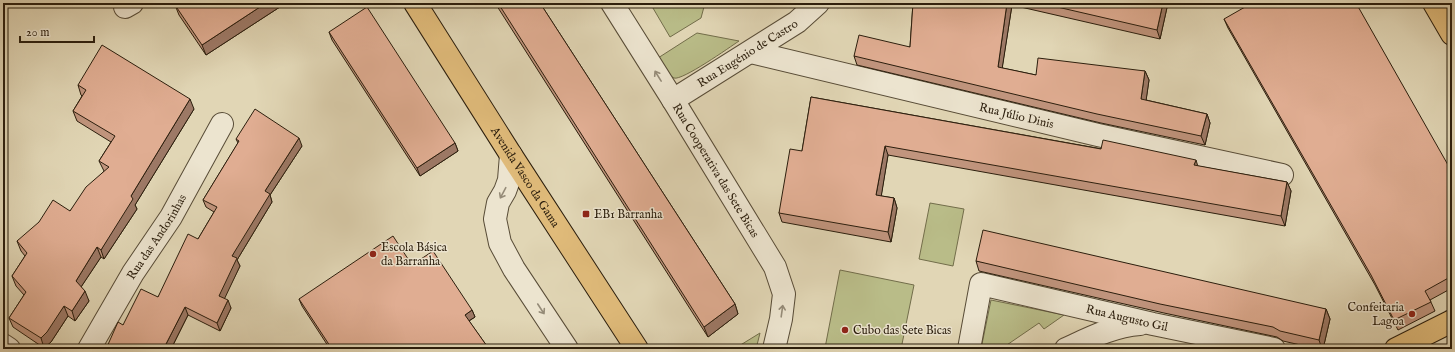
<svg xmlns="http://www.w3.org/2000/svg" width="1455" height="352" font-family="'IM FELL English',serif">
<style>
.green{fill:#b9bc88;stroke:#726d4a}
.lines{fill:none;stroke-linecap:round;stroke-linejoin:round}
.minor-casing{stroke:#584c37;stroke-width:24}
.major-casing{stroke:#2b1e0d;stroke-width:24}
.minor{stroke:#ece4cf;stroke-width:22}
.major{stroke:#e0bb7a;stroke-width:22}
.wall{fill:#c1957e;stroke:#2b1e0d}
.shaded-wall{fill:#9d7966;stroke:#2b1e0d}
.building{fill:#e0ad92;stroke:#2b1e0d}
.oneway{stroke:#958b78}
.poi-dot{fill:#8f2418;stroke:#ece4cf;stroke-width:1.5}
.labels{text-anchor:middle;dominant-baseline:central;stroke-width:3;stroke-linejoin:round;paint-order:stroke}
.street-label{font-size:12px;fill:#2b1e0d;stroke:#ece4cf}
.poi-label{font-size:12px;fill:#2b1e0d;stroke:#ece4cf;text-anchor:start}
</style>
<rect width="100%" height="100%" fill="#e1d6b5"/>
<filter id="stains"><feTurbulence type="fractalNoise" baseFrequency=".005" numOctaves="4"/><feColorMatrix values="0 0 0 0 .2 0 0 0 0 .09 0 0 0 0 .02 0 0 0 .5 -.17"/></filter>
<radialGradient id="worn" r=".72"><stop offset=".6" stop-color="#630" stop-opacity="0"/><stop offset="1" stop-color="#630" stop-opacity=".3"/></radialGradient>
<path class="green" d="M650,3H705L701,18L670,37Z
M697,33L739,41C730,47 682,81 674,78C667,75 662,64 658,58Z
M930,203L964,209L953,266L919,259Z
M840,270L914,285L901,349L825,348Z
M991,300L1064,315L1044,329L1039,323L1001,349H981Z
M760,333L756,349H734Z"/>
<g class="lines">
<g class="minor-casing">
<g id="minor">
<path id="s1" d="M612,3L673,100L775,267L784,294L781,319L774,349"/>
<path d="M125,7L132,3"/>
<path id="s2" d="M751,52L1098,135L1282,175"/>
<path id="s3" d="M673,100L797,22L818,3"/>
<path d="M511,155L509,180L505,191L498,203L495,219L500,243L514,269L567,349"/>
<path d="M3,345L9,349"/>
<path id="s4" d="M89,349L133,273L171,217L222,124"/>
<path id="s5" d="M969,349L981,284L1153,324L1274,349"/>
<path d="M1066,349C1090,338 1113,326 1140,324"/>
</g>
</g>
<g class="major-casing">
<g id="major">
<path id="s6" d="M415,3L511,155L637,349"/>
<path d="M1434,3L1452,34"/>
<path d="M1396,349L1452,321"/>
</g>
</g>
<use href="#minor" class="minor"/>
<use href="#major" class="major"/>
</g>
<path class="wall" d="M178,3H286L206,55L179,15L175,5Z
M495,3H540L735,304L738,314L708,337Z
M913,3H1168L1160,39L1012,5L1002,68L1036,75L1145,71L1149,80L1146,100L1207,114L1210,123L1205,145L1101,123L857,65L854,56L910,47Z
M1224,19L1452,172V288L1430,300L1435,311L1398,330L1375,285L1228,28Z
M329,32L455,143L458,151L420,176L332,40Z
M78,85L194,109L135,205L137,209L104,259L101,257L81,287L89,301L75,321L68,316L51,342L44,348L13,327L9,318L24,295L16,286L12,276L25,256L21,251L17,241L70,211L104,171L99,161L111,142L77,121L73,111L82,96L81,95Z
M811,97L1287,182L1291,191L1285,226L888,155L881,196L894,198L897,208L891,242L782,222L779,213L802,151Z
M236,139L302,146L270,195L272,202L237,260L240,266L224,298L231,308L220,331L188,315L172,347L123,325L158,297L198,239L214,212L206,207L203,200L238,143Z
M976,261L1326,309L1330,319L1323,349H1318L1283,341L1277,337L1164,313L979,271Z
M299,299L472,310L475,317L469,321L489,349H330L302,306Z"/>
<path class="shaded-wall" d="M266,3H286L206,55L202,45Z
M1007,3H1011L1012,5L1001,76L998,67Z
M1163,3H1168L1160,39L1157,30Z
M1145,71L1149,80L1145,108L1141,99Z
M190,99L194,109L135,205L137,209L104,259L101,250L131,196Z
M1207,114L1210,123L1205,145L1201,136Z
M299,138L302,146L270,195L272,202L237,260L240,266L222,304L219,296L232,256L265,191Z
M455,143L458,151L420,176L417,168Z
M885,146L888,155L880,204L876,195Z
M1196,160L1199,170L1194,165Z
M1287,182L1291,191L1285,226L1281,216Z
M894,198L897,208L891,242L888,232Z
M97,247L101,257L79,290L76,281Z
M85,291L89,301L75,321L72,311Z
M228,300L231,308L220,331L217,323Z
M735,304L738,314L708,337L704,327Z
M64,306L68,316L51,342L44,348L41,338Z
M185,307L188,315L171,349L166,344Z
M1326,309L1330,319L1323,349H1322L1319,340Z
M472,310L475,317L467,322L465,315Z"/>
<path class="building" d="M178,3H266L202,45L175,5Z
M498,3H540L735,304L704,327Z
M913,3H1007L998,67L1036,75L1038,58L1145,71L1141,99L1207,114L1201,136L1097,114L854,56L859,35L910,47Z
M1040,3H1163L1157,30Z
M1252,3H1356L1452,172V276L1425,291L1431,302L1394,320L1371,275L1224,19Z
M367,7L455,143L417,168L329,32Z
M102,45L190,99L131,196L133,199L101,250L97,247L76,281L85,291L72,311L64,306L47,332L41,338L9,318L26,292L12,276L27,253L17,241L39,222L53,200L70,211L86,187L109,167L99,161L115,136L73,111L86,90L78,85Z
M811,97L1101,149L1103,140L1196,160L1194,165L1287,182L1281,216L885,146L876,195L894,198L888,232L779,213L790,149L802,151Z
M255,109L299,138L265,191L270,194L232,256L237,258L219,296L228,300L217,323L185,307L166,344L176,349H106L118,322L123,325L141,289L158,297L188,234L198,239L217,207L203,200L239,141L236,139Z
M983,230L1326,309L1319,340L1280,331L1273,327L1160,304L976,261Z
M393,236L412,265L433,251L472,310L465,315L489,349H332L299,299Z"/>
<defs><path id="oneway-shaft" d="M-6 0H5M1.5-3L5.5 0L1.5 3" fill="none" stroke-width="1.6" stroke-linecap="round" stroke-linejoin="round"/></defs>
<g class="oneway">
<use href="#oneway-shaft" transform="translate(658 76) rotate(-122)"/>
<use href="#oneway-shaft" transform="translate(503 193) rotate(118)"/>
<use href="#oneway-shaft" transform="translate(541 309) rotate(57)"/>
<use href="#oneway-shaft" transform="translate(782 311) rotate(-82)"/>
</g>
<g class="poi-dot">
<rect x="582" y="210" width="8" height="8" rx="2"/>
<circle cx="373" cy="254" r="4"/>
<circle cx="1412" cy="314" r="4"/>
<circle cx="845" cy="330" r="4"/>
</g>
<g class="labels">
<g class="street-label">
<text stroke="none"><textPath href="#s3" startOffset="88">Rua Eugénio de Castro</textPath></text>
<text stroke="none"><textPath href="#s2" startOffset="273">Rua Júlio Dinis</textPath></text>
<text stroke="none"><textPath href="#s1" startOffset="197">Rua Cooperativa das Sete Bicas</textPath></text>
<text stroke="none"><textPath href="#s6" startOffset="206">Avenida Vasco da Gama</textPath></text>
<text stroke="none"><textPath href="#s4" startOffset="131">Rua das Andorinhas</textPath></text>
<text stroke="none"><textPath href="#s5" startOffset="216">Rua Augusto Gil</textPath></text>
</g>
<g class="poi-label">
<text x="594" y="214">EB1 Barranha</text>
<text x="381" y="247">Escola Básica<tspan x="381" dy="14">da Barranha</tspan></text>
<text x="1404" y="307" text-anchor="end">Confeitaria<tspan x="1404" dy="14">Lagoa</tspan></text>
<text x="853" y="330">Cubo das Sete Bicas</text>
</g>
</g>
<rect width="1455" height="352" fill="none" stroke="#e1d6b5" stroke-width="16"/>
<rect x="4" y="4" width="1447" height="344" fill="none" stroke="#2b1e0d" stroke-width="2"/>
<rect x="8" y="8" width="1439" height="336" fill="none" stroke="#2b1e0d"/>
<path d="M20 36v6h74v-6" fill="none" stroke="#2b1e0d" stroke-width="2"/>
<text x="26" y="36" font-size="12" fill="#2b1e0d" stroke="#ece4cf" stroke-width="3" paint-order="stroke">20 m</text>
<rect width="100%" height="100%" filter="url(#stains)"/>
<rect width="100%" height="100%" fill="url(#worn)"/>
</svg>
